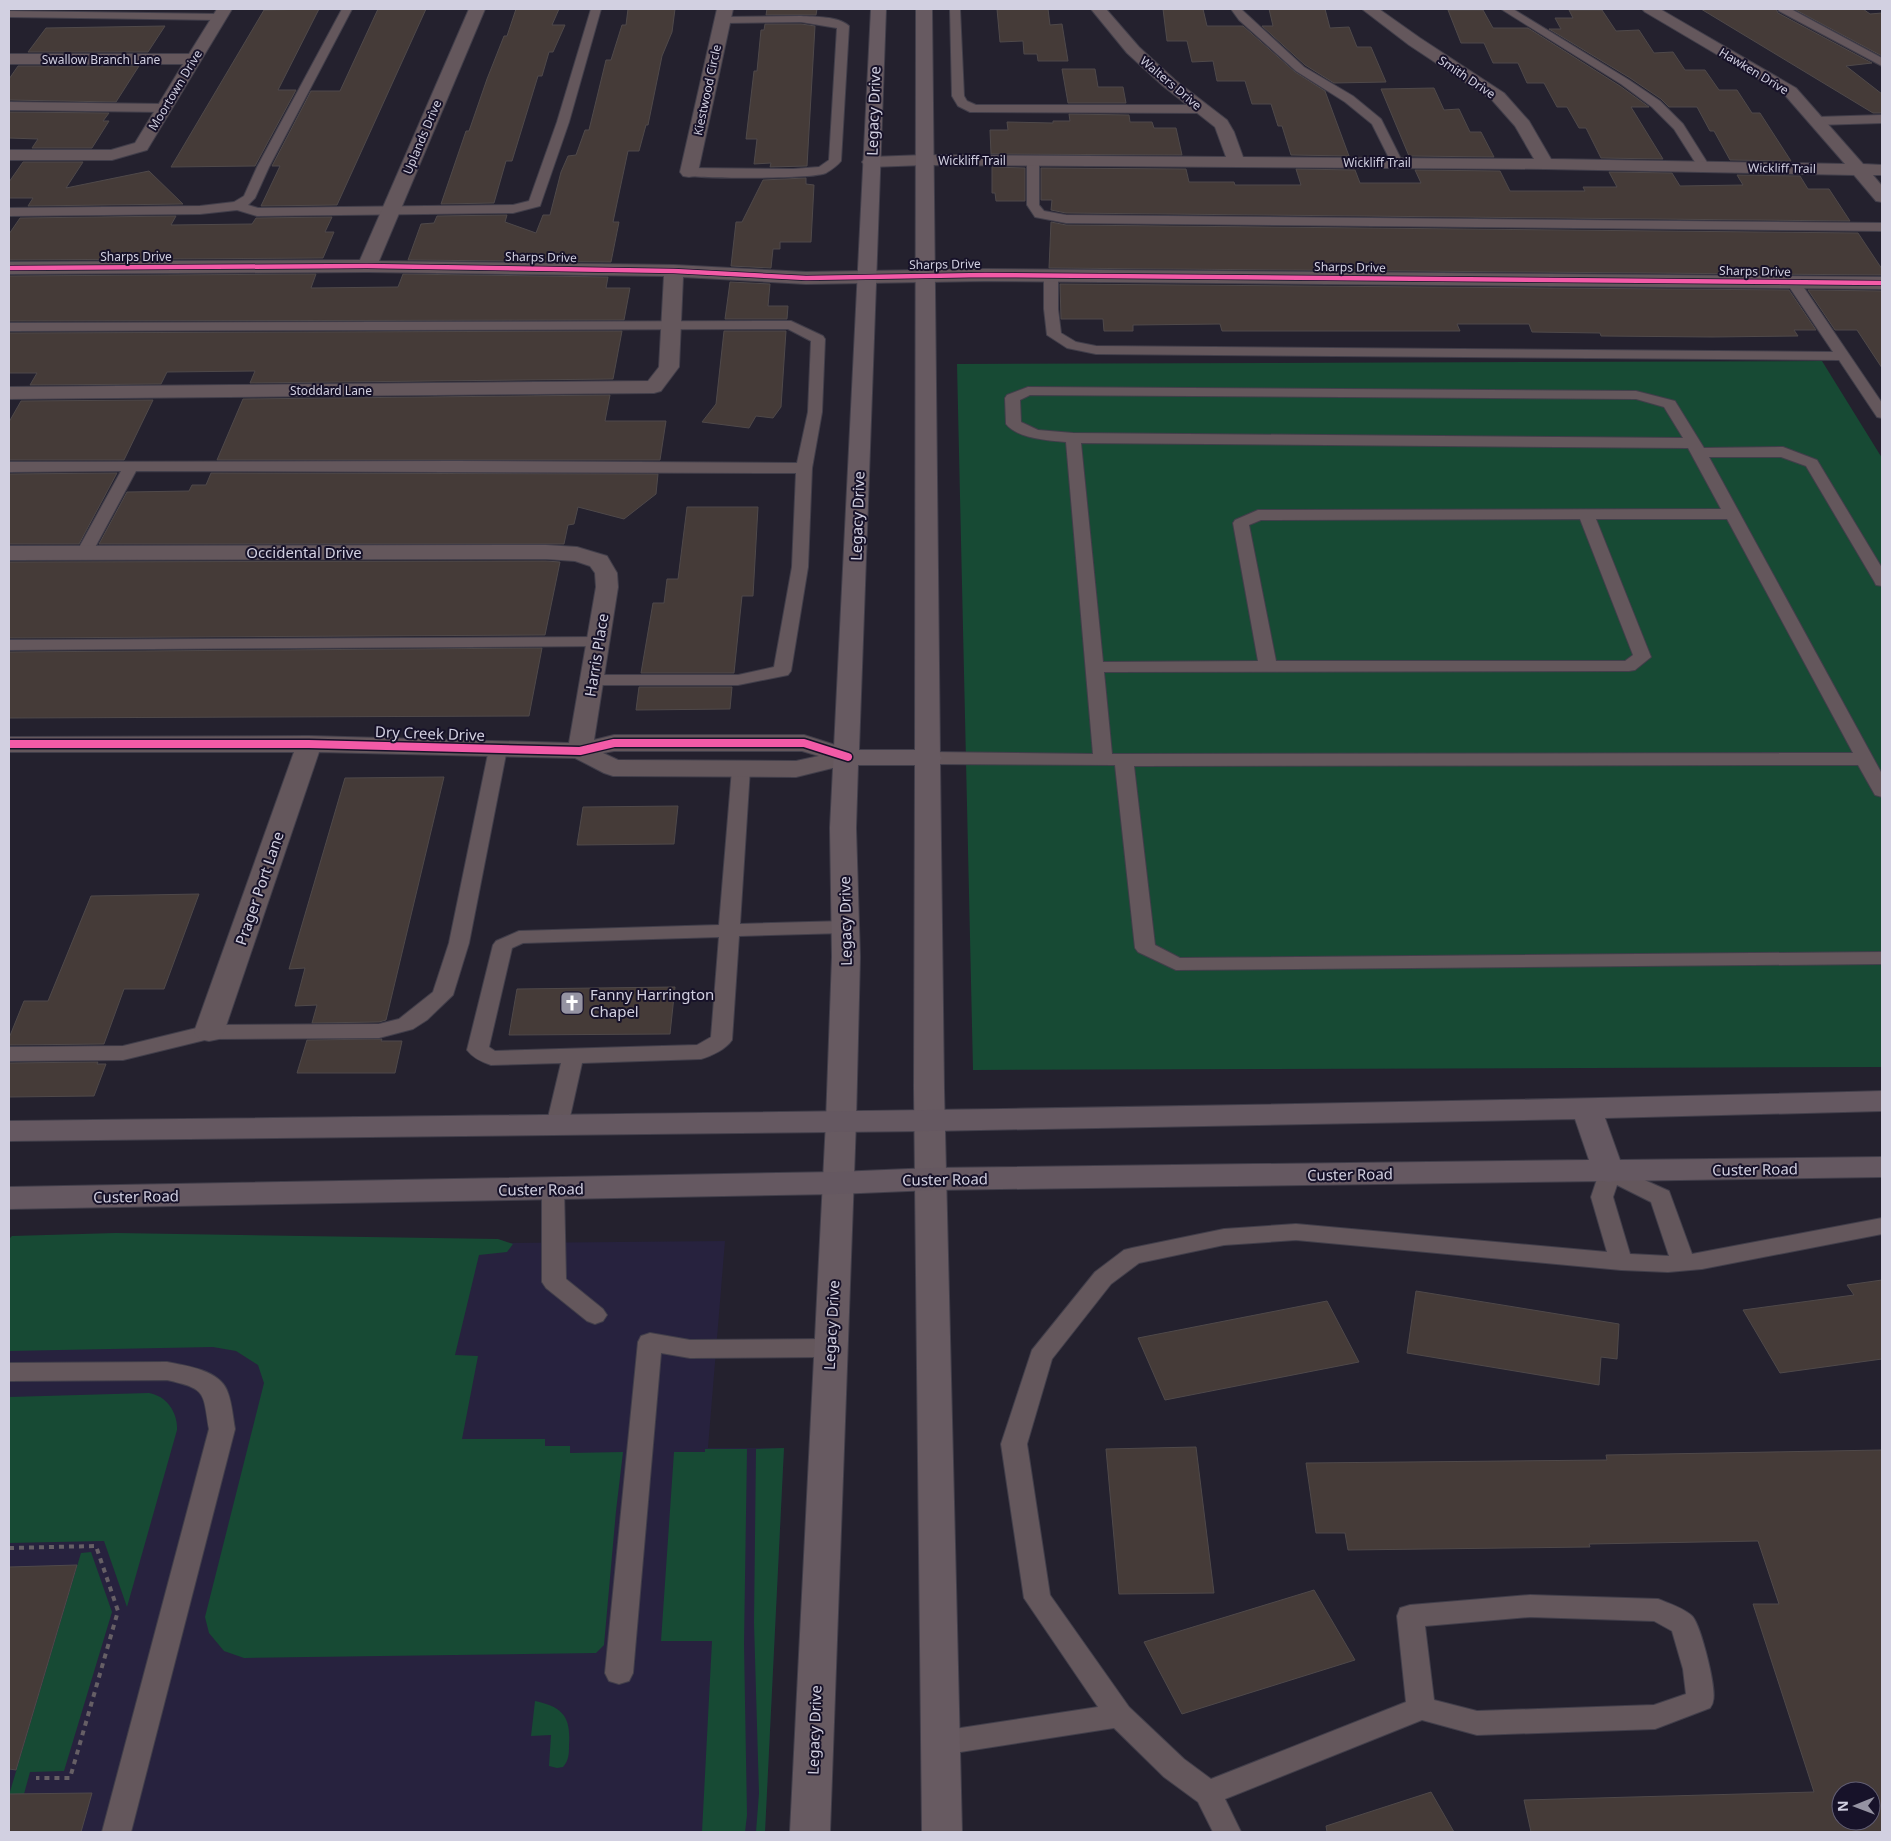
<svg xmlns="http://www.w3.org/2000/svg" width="1891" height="1841" font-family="'Noto Sans',sans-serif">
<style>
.built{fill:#27223e}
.green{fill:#174a34}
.building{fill:#453b38;stroke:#4f494a;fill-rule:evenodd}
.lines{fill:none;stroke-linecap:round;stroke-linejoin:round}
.lane-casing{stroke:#413e4a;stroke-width:2}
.street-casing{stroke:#413e4a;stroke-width:2}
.secondary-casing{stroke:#413e4a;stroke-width:2}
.primary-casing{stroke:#413e4a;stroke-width:2}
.path{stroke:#665f65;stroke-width:4;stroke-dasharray:5 5;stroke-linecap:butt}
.lane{fill:#64575c;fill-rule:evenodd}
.street{fill:#64575c;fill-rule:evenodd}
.secondary{fill:#675a61;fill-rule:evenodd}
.primary{fill:#655861;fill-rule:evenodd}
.cycleway-far1-casing{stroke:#171229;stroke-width:6}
.cycleway-casing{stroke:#171229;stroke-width:11}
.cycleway-far1{stroke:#f35aa7;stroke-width:4.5}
.cycleway{stroke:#f35aa7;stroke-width:8}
.labels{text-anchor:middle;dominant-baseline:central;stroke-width:4;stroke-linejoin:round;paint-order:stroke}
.far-street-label{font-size:12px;fill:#d2d0e1;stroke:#171229}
.street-label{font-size:15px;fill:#d2d0e1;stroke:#171229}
.poi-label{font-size:15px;fill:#d2d0e1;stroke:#171229;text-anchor:start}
</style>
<rect width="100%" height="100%" fill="#24212e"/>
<path class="built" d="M725,1241L708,1448H784L765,1832H9V1248Z"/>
<path class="green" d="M1822,361L1882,458V1067L973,1070L957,364Z
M116,1233L498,1239L513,1244L507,1252L479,1255L455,1355L478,1356L462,1439H545V1446H570V1453L623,1452L616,1511L604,1645L596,1653L244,1658L224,1651L209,1633L205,1617L264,1383L258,1365L236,1351L213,1347L9,1351V1239L12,1236Z
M149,1393C167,1396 178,1413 177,1430L127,1607L104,1541L9,1543V1397Z
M784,1448L765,1832H756L759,1793L754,1623L756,1449Z
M705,1449H747L744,1644L747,1815L745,1832H702L712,1641H661L674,1452H705Z
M91,1552L112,1612L64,1771L30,1772L24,1794L9,1795L81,1553Z
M535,1701C563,1707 571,1717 569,1745C569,1754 569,1760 563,1767L557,1768L549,1766L551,1735L531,1736Z"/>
<path class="building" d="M319,9L278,90H296L255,166L171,167L264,10Z
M378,9H426L337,205L261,206L280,166H272L311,91H340Z
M516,9H559L552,25H565L553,52H549L542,76H538L512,161H506L494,203L441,204L466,131H469L487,79L504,36H507Z
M628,9H675L672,32L662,56L648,125H646L639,151H628L613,222H619L611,262L408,260L421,224L434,223L437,216L507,215L505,222L536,233L543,215H550L561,172L568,156L576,155L585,130H589L606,60H611L622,25H626Z
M767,9H817L816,15H766Z
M997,9H1048L1050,25L1062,24L1068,61H1038L1037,54H1024L1023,41L1000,42Z
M1163,9H1203L1207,26H1243L1295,72L1325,91L1349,156L1291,155L1282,126H1278L1271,104H1252L1245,81H1217L1213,61L1192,62L1187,41H1167Z
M1269,9H1325L1330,28L1349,27L1357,47H1371L1386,82L1334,83L1305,65L1262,26H1273Z
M1701,9H1776L1778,13L1872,63L1846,66L1882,94V113H1873Z
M1794,9H1863L1870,14L1882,13V56Z
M1448,10H1483L1493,28H1528L1620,86L1649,107H1631L1663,159L1601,158L1586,128H1579L1567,107H1557L1544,83H1527L1518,63H1493L1484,43H1461Z
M1569,10H1602L1616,31L1639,30L1654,53L1673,52L1685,70H1705L1719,90H1737L1752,113H1760L1791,161L1730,160L1714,131H1710L1697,107H1669L1661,99L1630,78L1549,29H1561L1555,18H1573Z
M765,24H801L815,26L807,166L770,167L771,163L754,164L757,139H746L754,71H757L761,30H764Z
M165,26L148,52H28L46,28Z
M18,66H139L116,102L9,100V79Z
M1062,69H1095L1098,87H1123L1126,103H1068Z
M1434,88L1444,110L1459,109L1470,132H1481L1494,157L1409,156L1381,89Z
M9,112L109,113L103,121H109L92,148H32L38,139L9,138Z
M1069,114L1129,115L1130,122H1152L1154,128H1176L1182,155L991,154L990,130H1008L1007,122L1053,123V121H1070Z
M23,162H83L66,188L149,171L183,204L28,206L33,198H9V182Z
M992,167L1025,168V201H996L995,193H992Z
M1041,168L1186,169L1189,182H1234L1235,185H1301L1296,169L1355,170L1360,183H1421L1415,170L1500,171L1510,191H1585L1583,187H1617L1609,172L1672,173L1680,186L1743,185L1737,175L1800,176L1808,189H1829L1850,221L1066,213L1051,210L1052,200H1041Z
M806,178V184L814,185L811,242H780V249H773L771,268L731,266L736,222H742L763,180Z
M176,216L171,225L252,224L256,218L332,217L325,232H334L323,258L9,260V234L20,218Z
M1051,222L1066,225L1858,233L1882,269V275L1049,268Z
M316,274L311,288L398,287L403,274L608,277L606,288H630L624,320L9,321V276Z
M730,282L770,284L768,306H788L787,319H725Z
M1060,284L1789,290L1816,330H1794L1798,336L1712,337L1601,336L1600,333L1532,332L1529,324H1457L1460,331H1222L1220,324L1133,325V331H1104L1103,319H1061Z
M1808,290L1882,291V368L1857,330H1835Z
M622,331L613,379L250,383L255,371L167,372L161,384L30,385L37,373H9V333Z
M724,331H786L781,407L773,418L756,416L749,428L702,422L716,404Z
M610,395L605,421H666L660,460H217L243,399Z
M153,400L124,460H9V422L21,401Z
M117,473L79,544H9V474Z
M211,473L658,474L656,494L624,519L578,507L574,524L568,525L564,544H99L127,492L189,491L192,485H206Z
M687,507H758L753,596H742L734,673H641L653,603H664L667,579H678Z
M546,561L560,562L545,635L9,638V562Z
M542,648L529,716L9,718V652Z
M639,687H732L730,709L636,710Z
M444,777L386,1020L379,1022L312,1023L317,1005L295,1006L305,968L289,969L345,778Z
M678,806L674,844L577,845L583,807Z
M199,894L164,989H124L104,1044L9,1045V1038L24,1001H48L91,896Z
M675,987L670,1034L509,1035L517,989Z
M382,1039L381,1041H402L395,1073H297L307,1040Z
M98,1062L97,1064H106L94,1096L9,1097V1063Z
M1882,1280V1359L1780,1373L1743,1310L1854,1295L1847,1285Z
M1416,1291L1619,1324L1617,1359L1601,1357L1599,1385L1407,1353Z
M1327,1301L1359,1362L1165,1400L1138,1338Z
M1196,1447L1214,1593L1119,1594L1106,1449Z
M1882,1450V1832H1531L1524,1800L1814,1792L1753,1604H1779L1758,1541L1589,1544L1590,1547L1348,1550L1345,1533H1316L1306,1463L1607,1460L1606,1455ZM1841,1791H1871V1821H1841Z
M77,1565L16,1770L9,1769V1567Z
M1314,1590L1355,1660L1182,1714L1144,1642Z
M1431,1792L1454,1832H1327L1326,1826Z
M92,1793L81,1832H9V1794Z"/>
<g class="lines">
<g class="lane-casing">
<path id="lane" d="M342,9H352L269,167L255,198L248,205L258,208L513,205L529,201L557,122L591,9H601L569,122L540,206L513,213L257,216L237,210L200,214L9,216V208L200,206L234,202L244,196L257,167Z
M950,9H960L964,96L967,101L976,105H1203L1209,109L1203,113L970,112L958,106L952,96Z
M1231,9H1241L1304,67L1353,96L1381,119L1403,163L1401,166H1393L1372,124L1345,102L1296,71L1239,20Z
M1501,9H1513L1629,80L1660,101L1683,124L1710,167L1708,170H1700L1674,129L1652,107L1621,84Z
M1778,9H1791L1882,58V66L1779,11Z
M9,11L219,14L225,17L219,20L9,17Z
M801,16C815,17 838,16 849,26L841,161C838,165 831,170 826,173C813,179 701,179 685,175L683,172L689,168L793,169L819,167L829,160L837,28L801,22L723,23L717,20L723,17Z
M9,102L164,104L170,108L164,112L9,110Z
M1882,115V123L1817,125L1811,121L1817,117Z
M1033,157L1039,161V205L1044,211L1066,215L1882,223V231L1066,223L1035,217L1027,205V161Z
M1051,271L1058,275V309L1061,333L1076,342L1096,346L1833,352L1786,282L1793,278L1798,279L1882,403V418L1877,417L1839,360L1096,354L1067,348L1047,335L1044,309V275Z
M791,321L823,336L825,339L822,412L812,468L808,567L791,671L788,675L738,685H592L586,684L583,680L586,676L592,675H738L774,667L792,567L796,473L136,471L92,553L90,556H78L76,553L121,471L9,472V462L455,461L797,463L808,412L811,341L788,329L9,331V323Z
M1028,387L1636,391L1675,401L1704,448L1783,447L1817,460L1882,568V586L1876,585L1874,581L1806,466L1781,457H1709L1882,774V797L1875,795L1858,765L1134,766L1155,945L1180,958L1882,952V964L1176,970L1138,952L1135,948L1115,765L929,764L922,762L920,758L922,754L929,752L1093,754L1066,442C1048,440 1018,439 1006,424L1005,398L1007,395ZM1030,395L1636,399L1664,407L1683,438L1073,433L1038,430L1021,422L1020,400ZM1081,443L1688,448L1721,509L1258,510L1235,520L1233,523L1258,661L1103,662ZM1580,519L1633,655L1625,661H1276L1249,525L1261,520ZM1596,519H1727L1853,753L1112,754L1104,672L1629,671L1635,670L1651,657Z
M598,637L604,638L607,642L604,646L9,650V640Z
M498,744L504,745L507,749L469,943L453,995L427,1020L413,1029L379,1038L209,1039L123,1060L9,1061V1047L123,1046L209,1025L379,1024L399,1019L433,992L449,943L489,749L492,745Z
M741,763L748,765L750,769L740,924L845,921L852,923L855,927L852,931L845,933L739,936L732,1040C726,1049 712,1056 701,1059L582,1063L568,1126L565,1131L557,1133L549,1131L546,1126L561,1063L491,1065C482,1062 473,1058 467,1050L493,945L496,941L519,931L719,925L732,769L734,765ZM719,937L711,1037L697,1045L495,1051L489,1047L512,948L523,943Z
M1609,1164L1669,1191L1692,1254L1882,1218V1234L1702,1269L1668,1272L1621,1270L1296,1240L1224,1245L1139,1263L1111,1284L1052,1359L1027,1444L1050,1595L1129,1707L1184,1759L1211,1779L1406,1702L1397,1616L1400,1608L1410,1605L1530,1595L1658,1599C1668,1603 1686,1609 1693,1617C1701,1627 1717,1689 1713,1701C1713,1704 1711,1706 1710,1708L1655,1729L1477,1735L1422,1720L1225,1799L1241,1832H1213L1198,1802L1164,1777L1114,1728L941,1755L931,1751L927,1743L931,1735L941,1731L1098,1707L1024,1598L1001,1444L1032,1350L1095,1272L1124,1250L1132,1248L1224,1229L1296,1224L1607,1252L1591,1197L1601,1167ZM1617,1185L1651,1202L1669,1256L1630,1254L1613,1197ZM1530,1617L1654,1621L1672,1631L1683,1669L1686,1694L1654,1705L1477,1711L1434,1700L1425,1626Z
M553,1181L561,1184L564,1189L566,1279L603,1309L607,1315L603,1321L595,1324L587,1321L546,1288L542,1282V1189L545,1184Z
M650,1333L690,1340L830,1339L839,1342L842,1348L839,1354L830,1357L690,1358L661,1353L633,1673L629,1681L619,1684L609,1681L605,1673L638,1342L641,1336Z
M167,1362C187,1366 221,1370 228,1393C232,1404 233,1418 235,1429L131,1832H102L209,1429C203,1391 206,1389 167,1380L9,1381V1363Z"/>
</g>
<g class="street-casing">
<path id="street" d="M217,9H232L147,150L112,160H9V150H111L135,143L183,64H9V54H189Z
M469,9H485L379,261L674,265L806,272L985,269L1882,277V289L985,281L806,284L683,277L679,367L661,391L654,393L9,399V387L648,381L659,367L664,276L367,272L9,274V262L360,260Z
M717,9H733L698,172L695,176L689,177L683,176L680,172Z
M1091,9H1106L1139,47L1175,80L1227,120L1234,132L1243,157L1534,159L1515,126L1492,100L1409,45L1362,9H1379L1420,38L1504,93L1529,121L1551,159L1845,164L1784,94L1645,12L1642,9H1660L1796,88L1863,164L1882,165V175H1873L1882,186V202L1876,201L1854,175L1545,169L925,165L871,167L865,166L862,162L865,158L871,157L925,155L1226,157L1215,127L1163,86L1127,53Z
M546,545L577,547L607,556L617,573L618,587L594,740L614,735H804L857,752L861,757L857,762L796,777L613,776L604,773L575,758L319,752L224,1032L219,1039L209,1041L199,1039L194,1032L294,752H9V737L309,736L569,743L596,587L595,573L590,566L575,561L546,559L9,560V546ZM614,751H802L819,756L796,761L618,760L603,753Z"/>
</g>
<g class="secondary-casing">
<path id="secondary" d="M871,9H886L859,750H915L916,9H932L940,756L942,758L940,760L944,1089L962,1832H922L914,1089L915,765H858L856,828L860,957L856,1121L830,1832H790L826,1121L832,957L830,828Z"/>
</g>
<g class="primary-casing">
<path id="primary" d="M1882,1091V1111L1605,1118L1620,1160L1882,1157V1177L1615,1181L1609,1182L1604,1181L932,1190L837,1194L9,1209V1187L837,1172L932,1168L1589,1160L1575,1119L930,1131L9,1141V1121C633,1114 1258,1108 1882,1091Z"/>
</g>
<path class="path" d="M9,1548L96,1546L118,1611L70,1778H36"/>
<use href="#lane" class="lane"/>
<use href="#street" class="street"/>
<use href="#secondary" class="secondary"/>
<use href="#primary" class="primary"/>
<g class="cycleway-far1-casing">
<path id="cycleway-far1" d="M9,268L367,266L674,271L806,278L985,275L1882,283"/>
</g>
<g class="cycleway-casing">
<path id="cycleway" d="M9,744H309L580,751L614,743H804L848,757"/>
</g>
<use href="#cycleway-far1" class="cycleway-far1"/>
<use href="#cycleway" class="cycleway"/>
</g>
<defs>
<g id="church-square" transform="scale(1.25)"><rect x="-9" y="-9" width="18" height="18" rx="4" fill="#9593a2" stroke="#171229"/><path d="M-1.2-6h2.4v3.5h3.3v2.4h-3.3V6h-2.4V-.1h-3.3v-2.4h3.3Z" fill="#fff"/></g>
</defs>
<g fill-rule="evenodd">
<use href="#church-square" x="572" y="1003"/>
</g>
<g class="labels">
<g class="far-street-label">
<text x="101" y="59">Swallow Branch Lane</text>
<text transform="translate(1754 71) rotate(31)">Hawken Drive</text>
<text transform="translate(1467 77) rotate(34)">Smith Drive</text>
<text transform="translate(1171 83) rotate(40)">Walters Drive</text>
<text transform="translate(175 90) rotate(-59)">Moortown Drive</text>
<text transform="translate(707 90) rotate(-78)">Kiestwood Circle</text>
<text transform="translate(422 137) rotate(-67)">Uplands Drive</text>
<text x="972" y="160">Wickliff Trail</text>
<text x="1377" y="162">Wickliff Trail</text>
<text transform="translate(1782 168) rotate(1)">Wickliff Trail</text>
<text x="136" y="256">Sharps Drive</text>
<text transform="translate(541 257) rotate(1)">Sharps Drive</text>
<text transform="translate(945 264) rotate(-1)">Sharps Drive</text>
<text transform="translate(1350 267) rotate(1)">Sharps Drive</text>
<text transform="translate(1755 271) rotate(1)">Sharps Drive</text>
<text x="331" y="390">Stoddard Lane</text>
</g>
<g class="street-label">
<text transform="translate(873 111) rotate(-88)">Legacy Drive</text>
<text transform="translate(857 516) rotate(-88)">Legacy Drive</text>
<text x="304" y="552">Occidental Drive</text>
<text transform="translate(596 655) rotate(-81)">Harris Place</text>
<text transform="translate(430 733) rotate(2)">Dry Creek Drive</text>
<text transform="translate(259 888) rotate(-71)">Prager Port Lane</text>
<text transform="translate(845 921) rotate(-91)">Legacy Drive</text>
<text transform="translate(1755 1169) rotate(-1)">Custer Road</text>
<text transform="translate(1350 1174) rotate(-1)">Custer Road</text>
<text transform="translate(945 1179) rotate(-1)">Custer Road</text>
<text transform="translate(541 1189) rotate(-1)">Custer Road</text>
<text transform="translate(136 1196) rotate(-1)">Custer Road</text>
<text transform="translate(831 1325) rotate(-87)">Legacy Drive</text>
<text transform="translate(814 1730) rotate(-88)">Legacy Drive</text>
</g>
<g class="poi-label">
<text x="590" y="994">Fanny Harrington<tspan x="590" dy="17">Chapel</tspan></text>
</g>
</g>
<rect width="1891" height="1841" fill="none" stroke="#d2d0e1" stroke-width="20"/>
<g transform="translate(1856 1806) rotate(269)"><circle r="24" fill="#171229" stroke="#625e73"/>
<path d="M0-4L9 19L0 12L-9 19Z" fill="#9593a2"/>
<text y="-8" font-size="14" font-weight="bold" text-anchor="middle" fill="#d2d0e1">N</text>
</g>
</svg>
